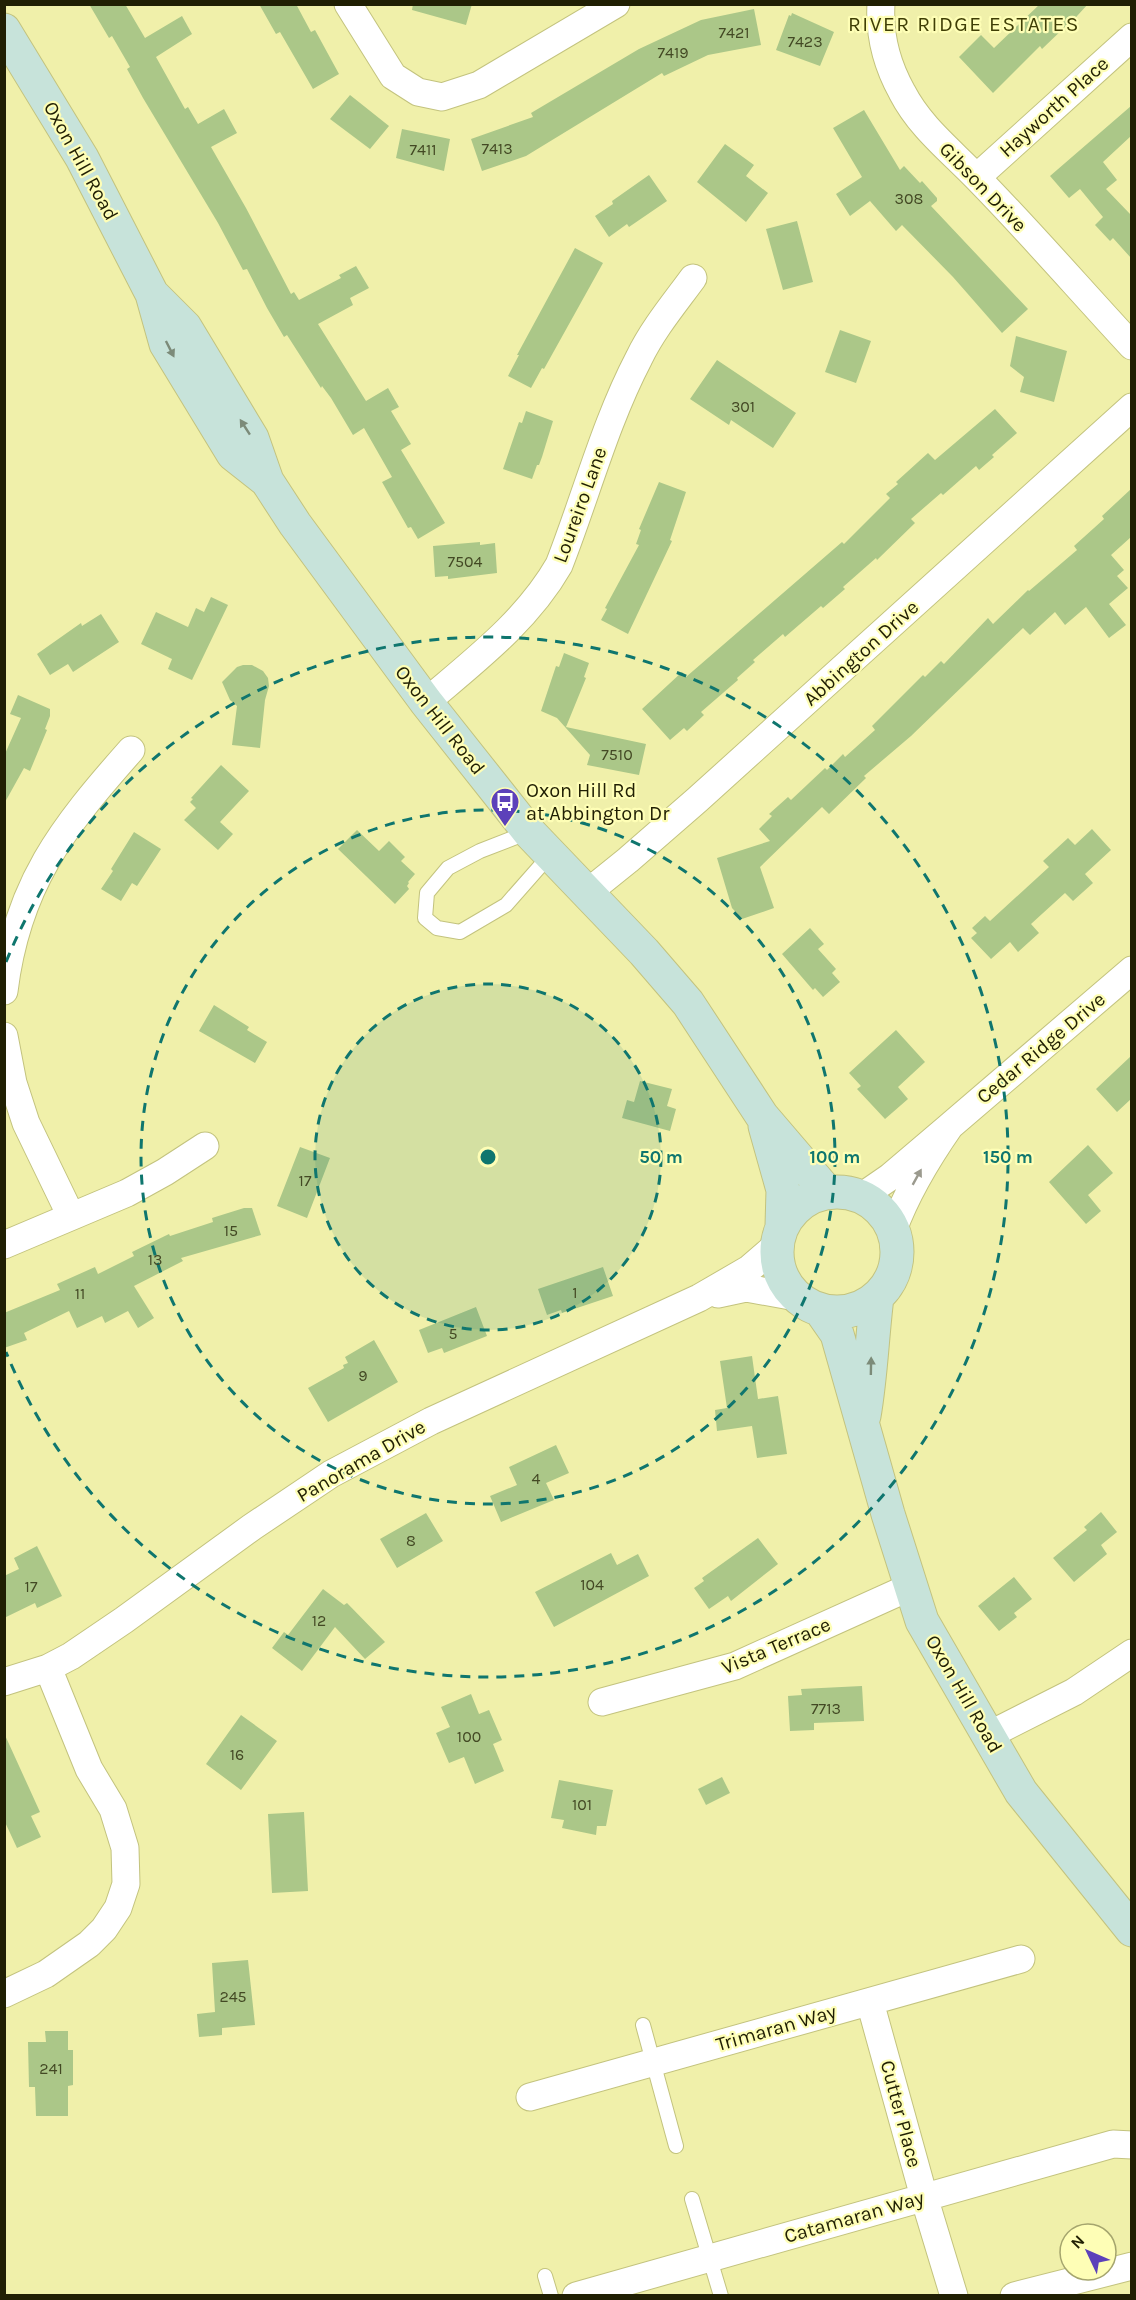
<svg xmlns="http://www.w3.org/2000/svg" width="1136" height="2300" font-family="Karla,sans-serif">
<style>
.building{fill:#abc788}
.lines{fill:none;stroke-linecap:round;stroke-linejoin:round}
.service-casing{stroke:#c3c37e;stroke-width:16}
.minor-casing{stroke:#c3c37e;stroke-width:29}
.secondary-casing{stroke:#c3c37e;stroke-width:35}
.service{stroke:#fff;stroke-width:14}
.minor{stroke:#fff;stroke-width:27}
.secondary{stroke:#c7e3da;stroke-width:33}
.oneway{fill:#7c8b79}
.oneway2{fill:#9b9a8e}
.ring{fill:none;stroke:#0f766e;stroke-width:3;stroke-dasharray:10 8}
.labels{text-anchor:middle;dominant-baseline:central;stroke-width:4.5;stroke-linejoin:round;paint-order:stroke}
.number-label{font-size:16px;fill:#434924}
.street-label{font-size:20px;fill:#201f03;stroke:#fefeb6}
.poi-label{font-size:20px;fill:#201f03;stroke:#fefeb6;text-anchor:start}
.neighbourhood-label{font-size:21px;letter-spacing:1.5px;fill:#3f3e06;stroke:#fefeb6}
.centre{fill:#0f766e;stroke:#fefeb6;stroke-width:3}
.ring-label{font-size:18px;text-anchor:middle;font-weight:bold;fill:#0f766e;stroke:#fefeb6;stroke-width:4.5;stroke-linejoin:round;paint-order:stroke}
</style>
<rect width="100%" height="100%" fill="#f0f0aa"/>
<path class="building" d="M89,4H125L145,38L182,16L192,34L156,57L185,109L188,107L198,124L224,109L237,133L211,147L246,208L291,294L294,292L299,300L341,278L339,275L356,266L369,288L350,298L353,305L318,324L366,401L388,388L399,407L391,411L411,444L401,450L445,523L418,539L411,527L408,528L382,482L392,477L364,428L353,435L331,398L322,386L321,388L287,335L284,337L267,308L247,269L243,270L218,223L143,98L127,69L130,67L112,36L109,38Z
M259,4H296L311,32L315,30L339,74L313,89L280,32L276,34Z
M413,4H472L466,25L412,10Z
M1040,4H1088L1067,27L1066,26L1042,49L1040,46L993,93L959,57L981,35L994,48Z
M754,9L761,45L708,55L664,76L662,73L526,156L482,171L471,139L533,117L531,113L639,49L701,20Z
M792,13L834,32L820,66L776,50L789,15L791,16Z
M350,95L389,126L370,149L330,119Z
M1131,106V136L1103,162L1117,180L1106,189L1131,215V258L1113,238L1110,241L1095,225L1103,217L1080,189L1069,198L1050,176Z
M864,110L900,170L904,166L920,183L922,181L937,198V201L931,206L1028,309L1002,333L953,277L902,225L896,231L870,201L850,216L836,194L862,177L833,128Z
M402,129L450,139L444,171L396,158Z
M725,144L754,165L746,176L768,193L746,222L697,182Z
M649,175L667,201L629,227L627,224L609,237L595,216L613,204L612,201Z
M797,221L813,282L783,290L766,229Z
M575,248L603,263L544,369L542,368L531,388L508,376L519,355H517Z
M840,330L871,341L856,383L825,372Z
M1016,336L1067,351L1054,402L1020,392L1024,377L1010,366Z
M717,360L796,413L773,448L731,420L729,425L690,399Z
M995,409L1017,433L992,455L994,457L979,470L976,466L943,495L941,493L911,519L915,523L877,560L876,558L843,587L845,589L823,608L821,606L785,637L783,634L753,660L755,662L737,678L738,680L701,712L704,715L687,731L684,728L670,740L642,709L682,672L686,677L842,542L844,544L890,498L886,494L898,484L896,482L928,453L935,460Z
M526,411L553,421L542,457L539,465H537L532,479L503,469L519,422L522,423Z
M659,482L686,492L670,540L672,541L628,634L601,620L607,609L605,608L639,545L636,544L641,530L639,529Z
M1131,489V537L1111,555L1124,570L1117,576L1128,588L1109,604L1126,625L1109,638L1086,607L1065,625L1055,612L1030,635L1023,628L911,736L864,776L866,778L829,814L822,807L760,867L774,908L742,919L732,908L717,858L770,841L759,829L772,816L769,814L788,797L791,800L825,768L827,770L843,754L845,757L875,730L872,726L923,675L925,677L941,661L944,664L988,618L993,624L1028,590L1029,591L1077,550L1074,546L1104,519L1102,516Z
M480,542V545L495,543L497,573L448,579V576L435,577L433,546Z
M211,597L228,605L192,680L168,669L172,659L141,644L156,612L188,627L196,608L204,612Z
M101,614L119,642L73,672L68,664L50,675L37,654L81,623L82,626Z
M564,653L589,663L584,677L586,678L566,727L646,744L639,775L587,765L590,755L557,718L541,711L556,666L559,667Z
M243,665H252L263,671L268,678L269,686L265,700L260,748L232,745L237,706L230,700L222,682L237,667Z
M18,695L50,709V716L45,729L47,730L30,771L24,768L4,804V756L21,718L10,714Z
M221,765L249,791L220,822L233,834L218,850L184,820L196,808L190,802L193,799L191,798Z
M1092,829L1111,850L1085,874L1093,883L1073,901L1065,893L1031,924L1039,933L1018,952L1010,942L991,959L971,938L977,933L972,928L985,916L990,921L1049,867L1043,861L1068,838L1075,845Z
M357,830L379,851L389,841L405,857L401,861L415,874L408,882L409,883L407,886L409,889L395,904L338,849Z
M134,832L161,849L137,886L132,883L121,901L101,889L113,871L111,869Z
M810,928L824,944L818,949L836,969L832,973L840,982L823,997L815,988L813,990L782,954Z
M214,1005L249,1027L247,1030L267,1042L255,1063L199,1031Z
M896,1030L925,1062L898,1087L908,1099L885,1119L857,1089L861,1086L849,1073Z
M1131,1056V1099L1117,1112L1096,1089Z
M640,1081L672,1089L667,1106L676,1109L670,1131L622,1118L627,1100L634,1102Z
M1088,1145L1113,1173L1088,1195L1101,1211L1086,1224L1049,1182Z
M300,1147L330,1158L307,1218L277,1206Z
M244,1208H252L261,1235L181,1258L183,1261L134,1286L154,1318L138,1328L128,1311L105,1323L102,1316L77,1328L69,1311L24,1333L27,1340L4,1348V1313L60,1290L57,1284L95,1267L98,1274L134,1256L132,1252L169,1234L170,1236L213,1222L212,1218Z
M603,1267L613,1296L562,1313L561,1310L547,1315L538,1289Z
M476,1307L487,1336L444,1353L442,1348L428,1353L419,1330Z
M374,1340L398,1382L328,1422L308,1388L344,1368L343,1365L348,1363L345,1357Z
M752,1356L758,1399L778,1396L787,1454L757,1458L752,1426L717,1431L715,1410L727,1408L720,1361Z
M556,1445L569,1473L546,1483L554,1500L501,1522L490,1496L517,1485L509,1467Z
M1101,1512L1117,1532L1101,1545L1107,1554L1074,1582L1053,1558L1087,1530L1084,1527Z
M426,1513L443,1541L397,1568L380,1539Z
M758,1538L778,1564L731,1601L728,1596L709,1609L694,1588L704,1581L702,1578Z
M37,1546L62,1596L37,1608L35,1603L4,1618V1576L19,1569L14,1558Z
M611,1553L617,1565L638,1554L649,1576L554,1627L535,1592Z
M1014,1577L1032,1599L1014,1613L1017,1617L999,1631L978,1606Z
M323,1589L344,1605L347,1603L385,1642L365,1659L335,1627L302,1671L272,1648L284,1632L288,1635Z
M862,1686L864,1721L814,1723V1730L790,1731L788,1696L802,1695L801,1689Z
M471,1694L479,1714L489,1710L502,1740L493,1744L504,1771L475,1784L464,1757L449,1763L436,1733L450,1727L441,1707Z
M241,1715L277,1741L241,1790L206,1764Z
M4,1733L40,1812L31,1816L41,1837L17,1848L4,1820Z
M722,1777L730,1793L706,1805L698,1789Z
M559,1780L613,1790L606,1826H597L596,1835L562,1828L564,1820L551,1818Z
M304,1812L308,1891L272,1893L268,1814Z
M248,1960L255,2025L222,2028V2035L199,2037L197,2014L215,2012L212,1963Z
M45,2031H68V2050H73V2085L68,2086V2116H36L35,2087H29L28,2042H46Z"/>
<g class="lines">
<g class="service-casing">
<path id="service" d="M529,832L480,851L448,868L427,893L425,918L437,928L460,932L506,905L550,855
M643,2025L676,2146
M692,2199L721,2296
M545,2276L551,2296"/>
</g>
<g class="minor-casing">
<path id="minor" d="M348,4L393,76L418,92L442,97L479,85L616,4
M881,4C879,36 887,65 902,92C920,127 950,150 977,178C1030,232 1080,290 1132,346
M977,177L1132,37
M426,702C474,661 527,621 559,565C586,496 605,423 639,358C653,329 674,304 693,278
M587,893L628,860L697,800L1132,407
M4,991C17,885 62,828 131,750
M4,1036L13,1083L26,1123L71,1216
M950,1126L1132,970
M861,1197L890,1177L950,1126C927,1159 907,1192 893,1230
M4,1245L127,1193L165,1172L205,1146
M718,1294L746,1288L796,1297
M4,1682L48,1668L71,1656L124,1620L252,1527L331,1474L431,1421L699,1298L749,1269L777,1245
M602,1702L735,1666L910,1587
M989,1735L1074,1692L1132,1653
M4,1994L46,1974L89,1944L104,1929L118,1908L126,1884L125,1848L113,1809L89,1769L48,1668
M870,2002L924,2197L954,2296
M530,2097L1021,1959
M576,2296L1113,2144L1132,2145
M1014,2296L1132,2266"/>
</g>
<g class="secondary-casing">
<path id="secondary" d="M4,30L82,158L152,294L166,344L233,454L267,481
M152,294L185,327L252,438L267,481L295,524L426,702L529,832L644,952L688,1003L762,1116L827,1192
M765,1126L783,1190L782,1226
M777 1252a60 60 0 1 1 120 0a60 60 0 1 1-120 0Z
M821,1311L837,1334L888,1514L922,1621L1021,1792L1132,1930
M864,1416C871,1376 872,1337 877,1297"/>
</g>
<use href="#service" class="service"/>
<use href="#minor" class="minor"/>
<use href="#secondary" class="secondary"/>
</g>
<defs><path id="oneway-solid" d="M-6-.8H1V-3.2L6.5 0L1 3.2V.8H-6Z" transform="scale(1.5)"/></defs>
<g class="oneway">
<use href="#oneway-solid" transform="translate(170 349) rotate(63)"/>
<use href="#oneway-solid" transform="translate(245 427) rotate(-123)"/>
<use href="#oneway-solid" transform="translate(871 1366) rotate(-89)"/>
</g>
<use class="oneway2" href="#oneway-solid" transform="translate(917 1177) rotate(-61)"/>
<circle cx="488" cy="1157" r="173" fill="#0f766e" fill-opacity=".12"/>
<g class="ring">
<circle cx="488" cy="1157" r="173"/>
<circle cx="488" cy="1157" r="347"/>
<path d="M6 962A520 520 0 1 1 6 1352"/>
</g>
<defs>
<g id="bus-pin" transform="scale(1.5)"><path d="M0 17L-7.5 6A9.5 9.5 0 1 1 7.5 6Z" fill="#5c41ba" stroke="#fefeb6"/><path d="M-5-6H5V4H4V6H2V4H-2V6H-4V4H-5ZM-3.5-4V0h7V-4ZM-3.5 1.2v1.5H-2V1.2ZM2 1.2v1.5H3.5V1.2Z" fill="#fff"/></g>
</defs>
<g fill-rule="evenodd">
<use href="#bus-pin" x="505" y="802"/>
</g>
<g class="labels">
<g class="number-label">
<text x="734" y="32">7421</text>
<text x="805" y="41">7423</text>
<text x="673" y="52">7419</text>
<text x="497" y="148">7413</text>
<text x="423" y="149">7411</text>
<text x="909" y="198">308</text>
<text x="743" y="406">301</text>
<text x="465" y="561">7504</text>
<text x="617" y="754">7510</text>
<text x="305" y="1180">17</text>
<text x="231" y="1230">15</text>
<text x="155" y="1259">13</text>
<text x="575" y="1292">1</text>
<text x="80" y="1293">11</text>
<text x="453" y="1333">5</text>
<text x="363" y="1375">9</text>
<text x="536" y="1478">4</text>
<text x="411" y="1540">8</text>
<text x="592" y="1584">104</text>
<text x="31" y="1586">17</text>
<text x="319" y="1620">12</text>
<text x="826" y="1708">7713</text>
<text x="469" y="1736">100</text>
<text x="237" y="1754">16</text>
<text x="582" y="1804">101</text>
<text x="233" y="1996">245</text>
<text x="51" y="2068">241</text>
</g>
<g class="street-label">
<text transform="translate(1054 107) rotate(-42)">Hayworth Place</text>
<text transform="translate(81 161) rotate(61)">Oxon Hill Road</text>
<text transform="translate(983 187) rotate(46)">Gibson Drive</text>
<text transform="translate(580 505) rotate(-70)">Loureiro Lane</text>
<text transform="translate(861 653) rotate(-42)">Abbington Drive</text>
<text transform="translate(440 720) rotate(52)">Oxon Hill Road</text>
<text transform="translate(1041 1048) rotate(-40)">Cedar Ridge Drive</text>
<text transform="translate(361 1461) rotate(-30)">Panorama Drive</text>
<text transform="translate(776 1646) rotate(-23)">Vista Terrace</text>
<text transform="translate(964 1694) rotate(60)">Oxon Hill Road</text>
<text transform="translate(776 2028) rotate(-16)">Trimaran Way</text>
<text transform="translate(901 2114) rotate(75)">Cutter Place</text>
<text transform="translate(854 2217) rotate(-16)">Catamaran Way</text>
</g>
<g class="poi-label">
<text x="526" y="790">Oxon Hill Rd<tspan x="526" dy="23">at Abbington Dr</tspan></text>
</g>
<g class="neighbourhood-label">
<text x="964" y="24">RIVER RIDGE ESTATES</text>
</g>
</g>
<circle cx="488" cy="1157" r="9" class="centre"/>
<g class="ring-label">
<text x="661" y="1163">50 m</text>
<text x="835" y="1163">100 m</text>
<text x="1008" y="1163">150 m</text>
</g>
<rect width="1136" height="2300" fill="none" stroke="#201f03" stroke-width="12"/>
<g transform="translate(1088 2252) rotate(314)"><circle r="28" fill="#fefeb6" stroke="#a5a56e" stroke-width="1.5"/>
<path d="M0-4.5L10 22L0 15L-10 22Z" fill="#5c41ba"/>
<text y="-9" font-size="16" font-weight="bold" text-anchor="middle" fill="#201f03">N</text>
</g>
</svg>
